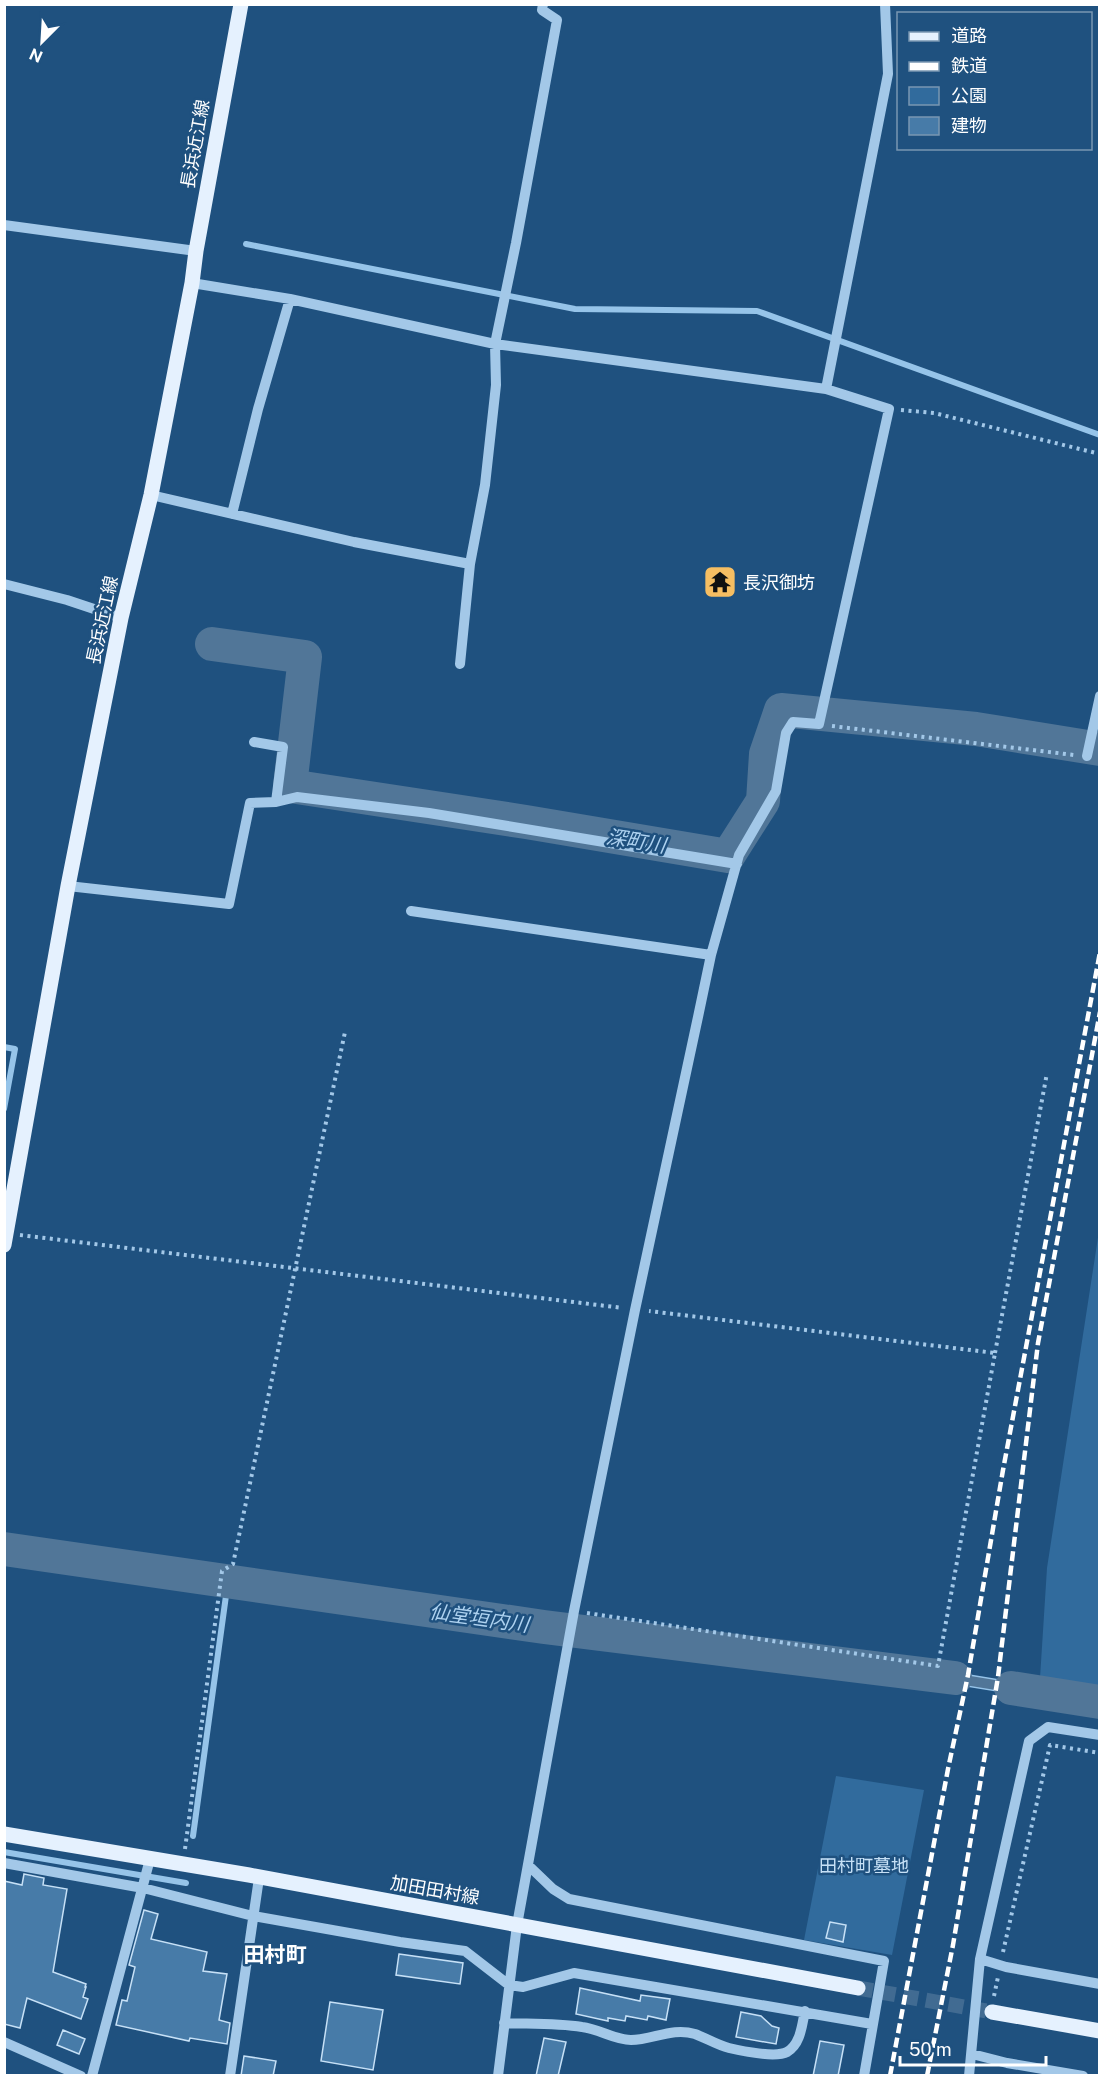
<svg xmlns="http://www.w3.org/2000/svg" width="1104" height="2080" font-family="'Public Sans','Noto Sans JP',sans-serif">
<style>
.green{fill:#316b9d}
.water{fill:#517698;stroke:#96c4e9;stroke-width:1.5}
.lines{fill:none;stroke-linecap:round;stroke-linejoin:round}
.stream{stroke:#96c4e9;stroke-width:6}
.river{stroke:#517698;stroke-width:34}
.building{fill:#477ba8;stroke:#c6e0f6;stroke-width:1.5}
.major-tunnel{stroke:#416b92;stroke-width:15;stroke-dasharray:15 8;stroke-linecap:butt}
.path{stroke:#a3c8e8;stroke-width:4;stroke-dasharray:3 4.5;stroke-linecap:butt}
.minor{stroke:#a3c8e8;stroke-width:10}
.major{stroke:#e5f1fe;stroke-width:15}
.rail{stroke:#fff;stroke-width:4.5;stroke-dasharray:10 4.5;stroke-linecap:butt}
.labels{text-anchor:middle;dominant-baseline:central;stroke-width:5;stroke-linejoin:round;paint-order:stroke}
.street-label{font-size:18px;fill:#fff;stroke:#1f517f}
.poi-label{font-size:18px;fill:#fff;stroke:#1f517f;text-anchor:start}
.park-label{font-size:18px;fill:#c6e0f6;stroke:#1f517f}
.water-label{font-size:20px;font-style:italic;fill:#aed2f0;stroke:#1f517f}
.quarter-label{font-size:21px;font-weight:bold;fill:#fff;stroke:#1f517f}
</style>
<rect width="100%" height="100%" fill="#1f517f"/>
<path class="green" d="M1099,1231V1687L1040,1678L1047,1568Z
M836,1776L924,1790L892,1955L804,1940Z"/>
<path class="water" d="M957,1673L1012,1682L1009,1693L954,1684Z"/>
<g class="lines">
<path class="stream" d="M246,244L575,309L757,311L1100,435
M4,1047L15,1049L4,1109
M193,1836L228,1581
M4,1852L186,1883"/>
<path class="river" d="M212,644L305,657L290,786L526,822L728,856L763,801L766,754L781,710L976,729L1100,749
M4,1549L544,1627L955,1678
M1011,1688L1100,1702"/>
</g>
<path class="building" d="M24,1874L44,1878L43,1885L67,1889L53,1972L86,1984L85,1987H86L83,1997L88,1999L81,2019L27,1998L20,2028L4,2024V1881L22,1885Z
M144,1910L158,1914L151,1939L207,1952L203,1971L227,1974L219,2020L230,2023L227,2044L190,2038L189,2041L116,2025L122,2000L127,2001L135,1967L129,1965Z
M830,1922L846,1925L843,1942L826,1938Z
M399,1954L463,1963L460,1984L396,1975Z
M580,1988L640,2001L641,1995L670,1999L666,2020L648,2016L647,2020L626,2016L625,2021L608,2018V2021L576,2014Z
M330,2002L383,2010L373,2070L321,2061Z
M741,2012L761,2016L772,2026L779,2028L776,2044L736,2037Z
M63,2030L85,2039L79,2054L57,2045Z
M544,2038L566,2042L558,2076H536Z
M820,2041L844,2045L838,2076H813Z
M244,2056L276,2061L273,2076H241Z"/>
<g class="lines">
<path class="major-tunnel" d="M858,1988L992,2012"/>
<path class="path" d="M901,410L934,413L1100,454
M832,726L1074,755
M20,1235L623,1308
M995,1353L1047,1073
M587,1613L938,1666L995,1353L649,1311
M185,1849L222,1571L233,1564L345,1032
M1003,1952L1050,1745L1100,1753
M994,1996L998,1977"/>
<path class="minor" d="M4,225L196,251
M192,283L290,299L495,344L826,389L889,409L819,724L793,722L786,733L776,791L739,855L711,955L698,1017L635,1310L574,1611L517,1925L498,2076
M826,389L888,74L885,4
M151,495L354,542L470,564
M232,514L258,409L290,299
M4,584L67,600L121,618
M460,664L470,564L485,485L496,385L495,344L516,243L557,20L542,10L543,4
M254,742L283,747L276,802
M1087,756L1100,696
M68,886L229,904L250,803L276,802L297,797L429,813L737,864
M411,911L711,955
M4,1863L143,1888L253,1916L400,1942L465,1951L509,1985L523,1987L574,1973L872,2024
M529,1866L553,1889L569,1899L884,1961L864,2076
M980,1959L1006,1967L1100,1984
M504,2023C530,2024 557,2023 582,2027C599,2029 615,2040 631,2040C653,2040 672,2027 695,2034C706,2038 717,2045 729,2048C742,2051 776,2058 787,2052C801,2044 802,2024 805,2011
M4,2042L81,2076
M972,2054L1007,2063L1083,2076
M92,2076L150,1859
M230,2076L259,1878
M969,2076L980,1959L1029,1741L1048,1727L1100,1735"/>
<path class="major" d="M4,1245L68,886L121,618L151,495L192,283L196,251L241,4
M4,1834L249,1875L858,1988
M992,2012L1100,2031"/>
<path class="rail" d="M890,2076L948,1769L968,1675L1003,1470L1100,952
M927,2076L953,1945L998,1677L1038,1343L1100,1012"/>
</g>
<defs>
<g id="temple-square" transform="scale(1.725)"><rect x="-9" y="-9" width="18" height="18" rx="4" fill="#f6be62" stroke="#1f517f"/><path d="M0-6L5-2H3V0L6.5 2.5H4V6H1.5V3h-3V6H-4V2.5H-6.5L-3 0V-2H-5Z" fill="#111"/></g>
</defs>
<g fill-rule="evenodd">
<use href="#temple-square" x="720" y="582"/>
</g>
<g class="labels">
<g class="street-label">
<text transform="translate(195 144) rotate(-80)">長浜近江線</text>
<text transform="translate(102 620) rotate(-78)">長浜近江線</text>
<text transform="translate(435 1890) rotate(10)">加田田村線</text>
</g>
<g class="poi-label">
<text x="743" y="582">長沢御坊</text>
</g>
<g class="park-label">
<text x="864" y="1865">田村町墓地</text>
</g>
<g class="water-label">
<text transform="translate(636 841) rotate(9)">深町川</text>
<text transform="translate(479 1618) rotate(8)">仙堂垣内川</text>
</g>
<g class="quarter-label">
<text x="275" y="1954">田村町</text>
</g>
</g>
<rect width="1104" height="2080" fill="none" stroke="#ffffff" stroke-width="12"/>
<rect x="897" y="12" width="195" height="138" fill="#1f517f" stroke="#7997b2" stroke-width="1.5"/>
<rect x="909" y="32" width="30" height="9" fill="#e5f1fe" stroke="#7997b2" stroke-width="1.5"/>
<text x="951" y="42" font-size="18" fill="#ffffff">道路</text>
<rect x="909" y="62" width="30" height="9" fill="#ffffff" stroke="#7997b2" stroke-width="1.5"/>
<text x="951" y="72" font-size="18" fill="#ffffff">鉄道</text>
<rect x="909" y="87" width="30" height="18" fill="#316b9d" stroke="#7997b2" stroke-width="1.5"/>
<text x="951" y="102" font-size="18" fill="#ffffff">公園</text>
<rect x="909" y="117" width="30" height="18" fill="#477ba8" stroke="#7997b2" stroke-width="1.5"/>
<text x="951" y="132" font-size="18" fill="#ffffff">建物</text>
<g transform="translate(42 42) rotate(204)" stroke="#1f517f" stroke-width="4.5" paint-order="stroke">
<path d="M0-4.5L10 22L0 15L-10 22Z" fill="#ffffff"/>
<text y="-9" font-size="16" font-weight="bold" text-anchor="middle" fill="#ffffff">N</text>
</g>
<path d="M900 2056v9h146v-9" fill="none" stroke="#ffffff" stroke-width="3"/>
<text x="909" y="2056" font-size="18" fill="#ffffff" stroke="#1f517f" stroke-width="4.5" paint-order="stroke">50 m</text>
</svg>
